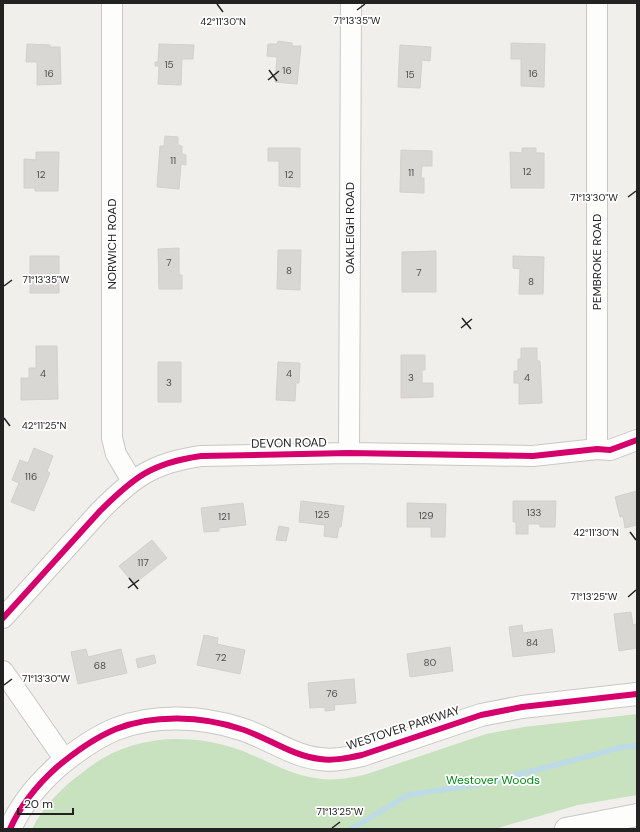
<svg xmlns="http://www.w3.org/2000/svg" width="640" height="832" font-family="'DM Sans',sans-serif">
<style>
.forest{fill:#c8e1be}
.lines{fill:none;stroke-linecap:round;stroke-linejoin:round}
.stream{stroke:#bcdbe6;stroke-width:5.5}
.building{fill:#d8d7d3;stroke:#d4d0cc}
.minor-casing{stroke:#c9c8c7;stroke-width:22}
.tertiary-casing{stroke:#c9c8c7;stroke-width:24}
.minor{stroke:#fdfdfc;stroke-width:20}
.tertiary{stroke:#fdfdfc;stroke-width:22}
.cycleway-casing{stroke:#fff;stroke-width:8}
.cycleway{stroke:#d6006c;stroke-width:6}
.ticks{fill:none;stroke:#222;stroke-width:1.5}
.labels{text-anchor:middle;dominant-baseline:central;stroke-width:3.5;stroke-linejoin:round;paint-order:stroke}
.number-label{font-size:10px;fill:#504f4e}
.street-label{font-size:12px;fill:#222;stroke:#fff}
.park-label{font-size:12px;fill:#028914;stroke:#fff}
.ticks-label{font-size:10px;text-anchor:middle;fill:#222;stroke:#fff;stroke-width:3.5;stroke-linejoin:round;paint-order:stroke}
</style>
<rect width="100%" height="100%" fill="#f0efeb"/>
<path class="forest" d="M637,714V795L578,805L494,829H32C44,804 65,785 87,769C129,736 184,732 234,748C247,752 258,758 270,763C307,780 329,784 367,774L486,734L524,727Z"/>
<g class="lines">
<path class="stream" d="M351,829L408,795L487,783L623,747L637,746"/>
</g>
<path class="building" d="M278,41L292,43V46H301L297,84L275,82L277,57L267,56L268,44H277Z
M511,43L545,44L544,87L521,86V59H511Z
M27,44L50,45V47H60L61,84L37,85V62H26Z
M159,44L194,45L193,59H182L181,85L158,84L159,66H155V62H158Z
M400,45L431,47L430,61L422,60L420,88L398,87Z
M165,136L178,137V145L182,146V154L186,155V165L181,164L179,189L157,187L160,146H164Z
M268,148H300V187L279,186V161H268Z
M522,148H536V153H544V188H511L510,152L522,153Z
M401,150L432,151V166H422L421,178H424V193L400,192Z
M36,152H59L58,191H35V188H24V159L36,160Z
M179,248V275H182V289H159L158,249Z
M278,250H301L300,290L277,289Z
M436,251V292H402V252Z
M30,256H59V293H30Z
M513,256L544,257L543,294H519L520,269L513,268Z
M36,346H57L58,399L21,400V378H29V368H36Z
M521,348H537V361H540L542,403L519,404V383H514V371H518V359H521Z
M401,355H425V370H422V383H433V397L401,398Z
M158,362H181V402H158Z
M278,362L300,363L299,383H296L295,401L276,400Z
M34,448L53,456L47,471L50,473L34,511L11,502L19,483L12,480L20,460L28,463Z
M637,491V514H636L637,525L625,528L623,516L620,517L615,497Z
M301,501L344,506L341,527H339L337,538L324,536L325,525L299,522Z
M513,501H556L555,527H540V524H528V534H516V522H513Z
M243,503L246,525L219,528V531L204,532L201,508Z
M407,503L446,504L445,537H431V527H407Z
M279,526L289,528L286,541L276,540Z
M152,540L167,558L134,584L119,566Z
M631,612L633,625L637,624V648L619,651L614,614Z
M522,625L523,633L552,629L555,652L513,657L509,627Z
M204,635L218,638L217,644L245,650L240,674L197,665Z
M450,647L453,671L410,677L407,654Z
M86,649L88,657L121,649L127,673L78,684L71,652Z
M154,655L156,663L138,668L136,659Z
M354,679L356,703L334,705L335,710L325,711V707L310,708L308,683Z"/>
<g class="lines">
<g class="minor-casing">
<path id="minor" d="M112,3V438L116,454L132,481
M597,449V3
M349,453L351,3
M3,618L100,511C134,477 152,463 201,456L349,453L533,456L597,449L610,450L637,440
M3,671L65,760"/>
</g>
<g class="tertiary-casing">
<path id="tertiary" d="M10,829C21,804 37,785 57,767C75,752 94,738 116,729C154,714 202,716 241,729C267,737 292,756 320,759C334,761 348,758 362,755L481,715L522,707L637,694
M566,829L637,815"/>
</g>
<use href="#minor" class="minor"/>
<use href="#tertiary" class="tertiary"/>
<g class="cycleway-casing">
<path id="cycleway" d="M3,618L100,511C134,477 152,463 201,456L349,453L533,456L597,449L610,450L637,440
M10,829C21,804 37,785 57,767C75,752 94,738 116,729C154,714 202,716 241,729C267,737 292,756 320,759C334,761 348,758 362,755L481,715L522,707L637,694"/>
</g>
<use href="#cycleway" class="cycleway"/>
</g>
<path class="ticks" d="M217,4L223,12M357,10L365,4M269,70L277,81M268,80L279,71M628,197L636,191M4,286L12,280M462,318L471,329M461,328L472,319M4,418L10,426M630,532L636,540M129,578L138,589M128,588L139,580M628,597L636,590M4,685L12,679M332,828L340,822"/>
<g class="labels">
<g class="number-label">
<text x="169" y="64">15</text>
<text x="287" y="70">16</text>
<text x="49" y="73">16</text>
<text x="533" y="73">16</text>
<text x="410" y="74">15</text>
<text x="173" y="160">11</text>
<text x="527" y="171">12</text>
<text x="411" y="172">11</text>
<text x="41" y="174">12</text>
<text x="289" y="174">12</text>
<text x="169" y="262">7</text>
<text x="289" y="270">8</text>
<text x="419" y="272">7</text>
<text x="531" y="281">8</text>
<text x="43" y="373">4</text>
<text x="289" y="373">4</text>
<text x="411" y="377">3</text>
<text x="527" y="377">4</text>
<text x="169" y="382">3</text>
<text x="31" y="476">116</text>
<text x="534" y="512">133</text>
<text x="322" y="514">125</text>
<text x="426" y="515">129</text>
<text x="224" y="516">121</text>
<text x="143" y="562">117</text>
<text x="532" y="642">84</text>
<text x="221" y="657">72</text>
<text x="430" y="662">80</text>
<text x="100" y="665">68</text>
<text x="332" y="693">76</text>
</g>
<g class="street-label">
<text transform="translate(350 228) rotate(-90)">OAKLEIGH ROAD</text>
<text transform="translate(112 244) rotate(-90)">NORWICH ROAD</text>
<text transform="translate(597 262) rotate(-90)">PEMBROKE ROAD</text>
<text transform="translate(289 443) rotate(-1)">DEVON ROAD</text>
<text transform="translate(403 728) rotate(-18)">WESTOVER PARKWAY</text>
</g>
<g class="park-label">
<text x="493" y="780">Westover Woods</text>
</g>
</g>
<g class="ticks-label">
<text x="357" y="24">71°13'35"W</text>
<text x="223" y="25">42°11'30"N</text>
<text x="594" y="201">71°13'30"W</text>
<text x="46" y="283">71°13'35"W</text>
<text x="44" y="429">42°11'25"N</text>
<text x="596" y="536">42°11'30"N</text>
<text x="594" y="600">71°13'25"W</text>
<text x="46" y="682">71°13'30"W</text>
<text x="340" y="815">71°13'25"W</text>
</g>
<rect width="640" height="832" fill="none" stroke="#222222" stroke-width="8"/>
<path d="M18 808v6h55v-6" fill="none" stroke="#222222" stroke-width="2"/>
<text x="24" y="808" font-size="12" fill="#222222" stroke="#ffffff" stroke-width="3" paint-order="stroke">20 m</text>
</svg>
